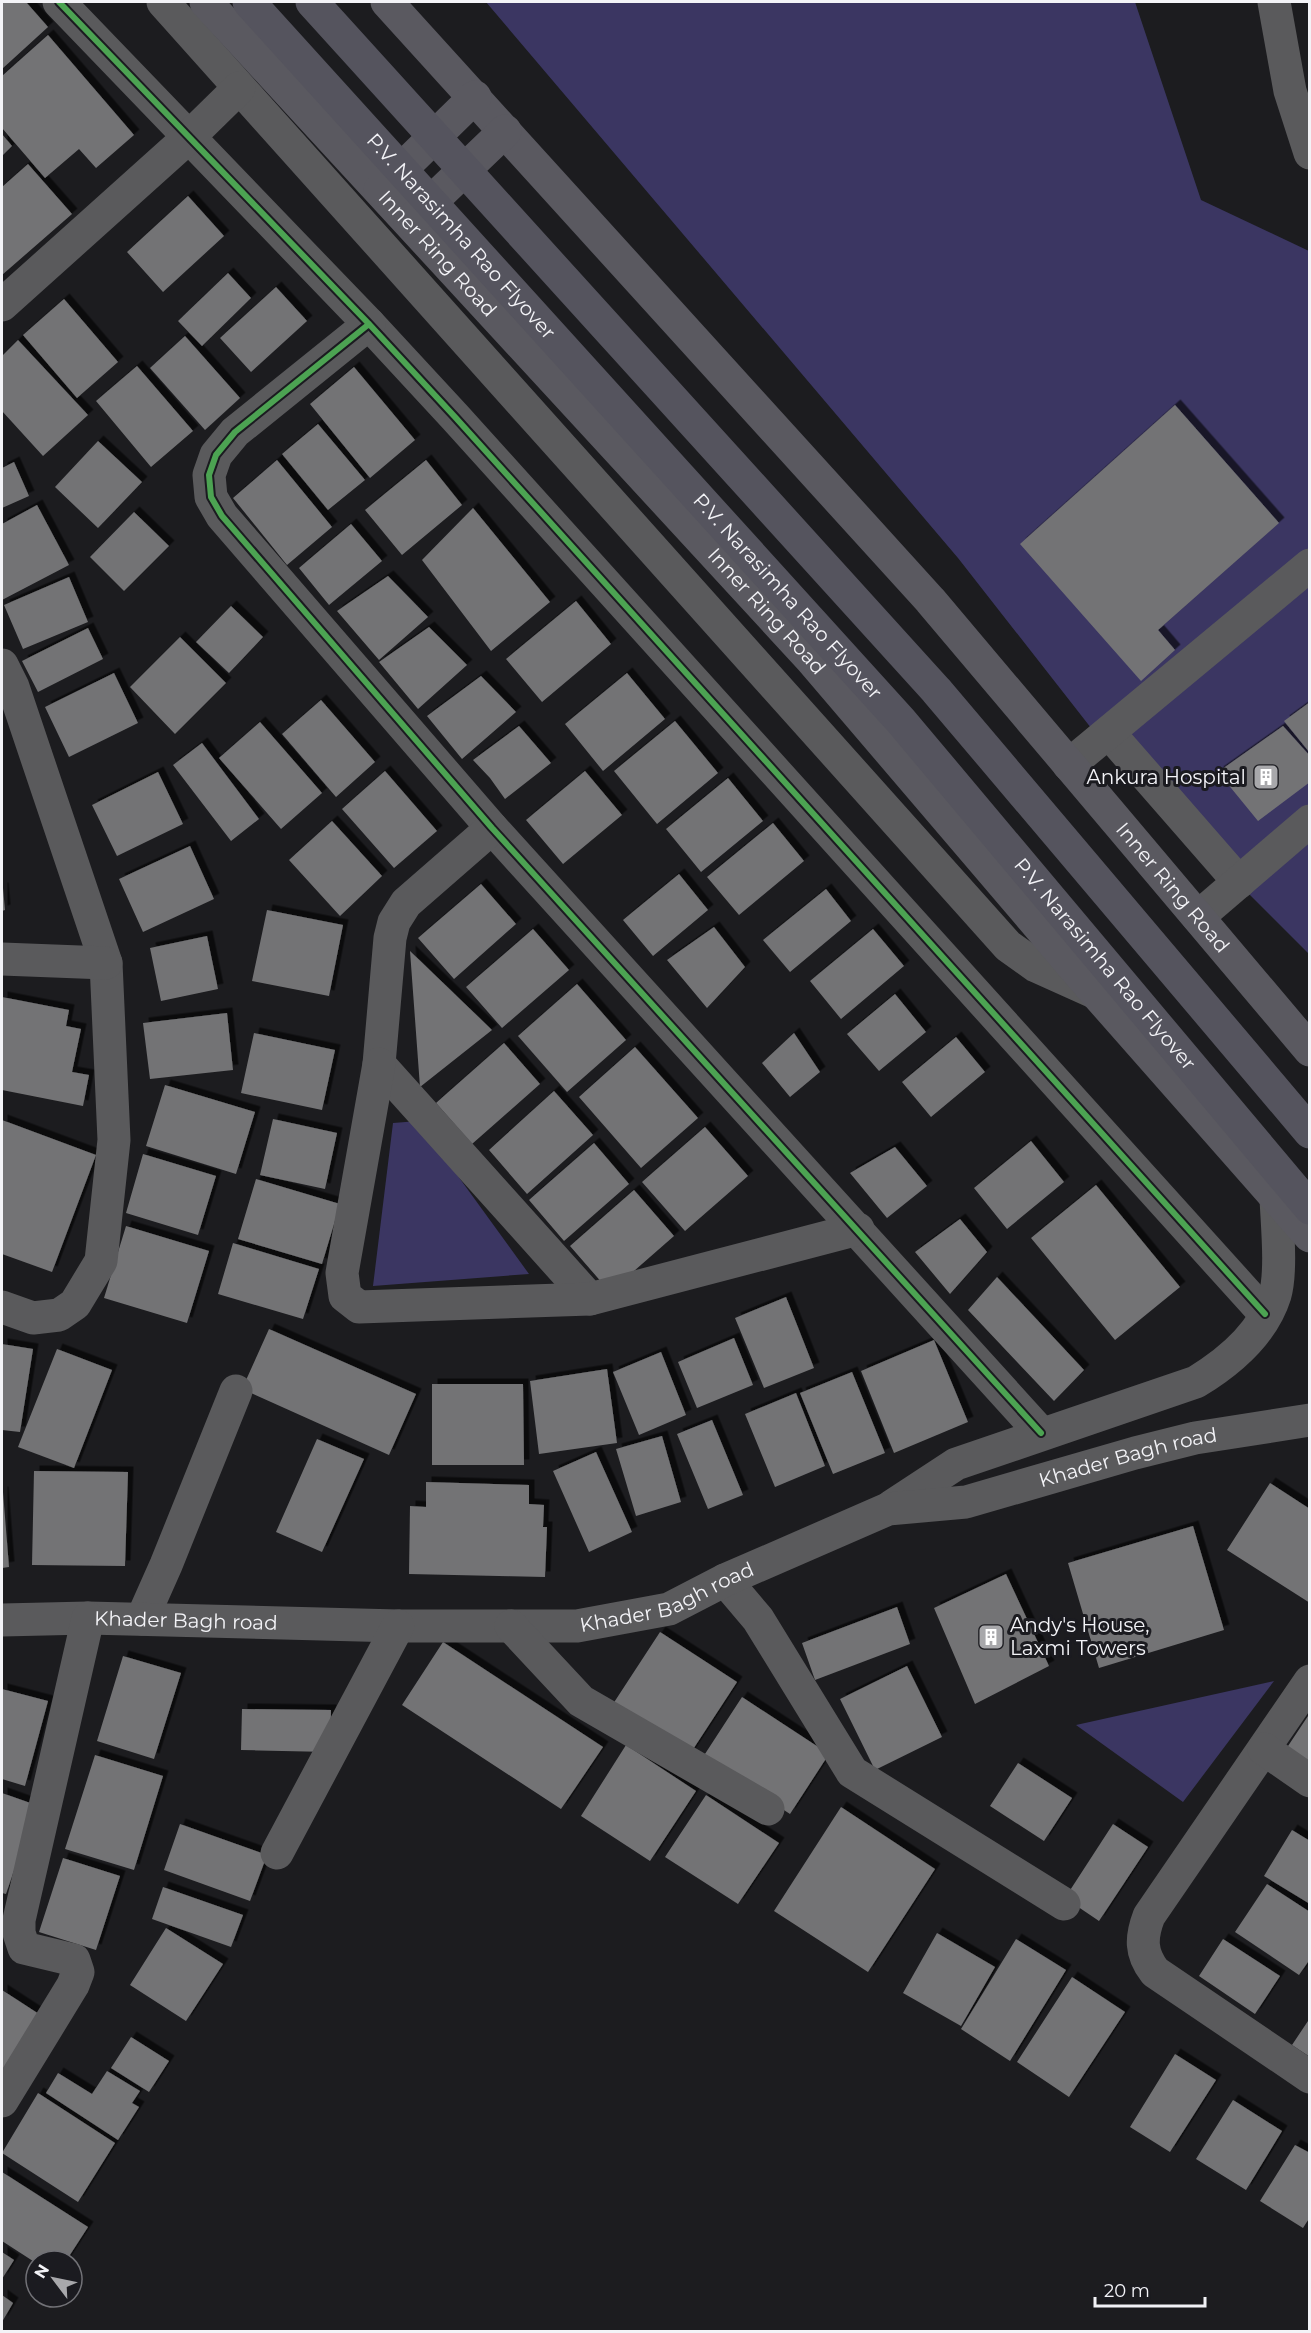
<svg xmlns="http://www.w3.org/2000/svg" width="1311" height="2333" font-family="Montserrat,sans-serif">
<style>
.green{fill:#3b3662}
.building{fill:#737375;filter:url(#shadow)}
.lines{fill:none;stroke-linecap:round;stroke-linejoin:round}
.minor{stroke:#5a5a5c;stroke-width:33}
.major{stroke:#5a5960;stroke-width:33}
.highway{stroke:#55545e;stroke-width:33}
.cycleway-casing{stroke:#1b1b20;stroke-width:10}
.cycleway{stroke:#4ca352;stroke-width:6}
.labels{text-anchor:middle;dominant-baseline:central;stroke-width:6;stroke-linejoin:round;paint-order:stroke}
.street-label{font-size:20px;fill:#f3f3f7;stroke:#1b1b20}
.poi-label{font-size:20px;fill:#f3f3f7;stroke:#1b1b20;text-anchor:end}
</style>
<defs>
<filter id="shadow"><feDropShadow dx="5.5" dy="-5.5" stdDeviation="0" flood-color="#0009"/></filter>
</defs>
<rect width="100%" height="100%" fill="#1c1c1f"/>
<path class="green" d="M486,2H1135L1201,200L1309,251V954L1120,765L958,558Z
M418,1121L529,1274L373,1286L393,1123Z
M1274,1681L1183,1802L1076,1725Z"/>
<path class="building" d="M2,2H26L48,27L2,69Z
M48,35L134,135L96,168L79,149L45,178L2,128V76Z
M2,134L12,146L2,156Z
M28,164L72,214L2,275V187Z
M188,196L224,236L163,292L127,252Z
M228,273L251,298L202,346L178,321Z
M276,287L307,321L251,372L220,338Z
M64,299L118,362L77,398L23,335Z
M185,336L240,398L205,430L150,368Z
M18,340L88,415L43,456L2,411V356Z
M137,366L193,431L151,467L96,401Z
M354,367L415,440L370,478L310,404Z
M1175,405L1279,523L1158,630L1175,650L1141,681L1020,544Z
M318,424L365,480L328,510L282,454Z
M98,441L142,482L98,528L55,487Z
M277,460L332,527L287,565L233,498Z
M426,460L462,505L402,555L365,510Z
M14,462L29,496L2,508V468Z
M37,505L69,565L2,600V524Z
M473,508L550,602L491,651L422,560Z
M134,512L169,546L124,591L90,557Z
M351,524L382,561L329,605L299,568Z
M388,576L428,617L379,660L337,611Z
M69,577L88,622L23,649L4,605Z
M576,601L611,644L542,702L506,659Z
M231,606L263,637L229,673L196,642Z
M429,627L467,665L418,709L379,662Z
M88,628L103,659L38,692L22,661Z
M180,637L226,683L175,734L130,687Z
M114,673L138,723L69,757L45,707Z
M627,673L665,719L603,771L565,724Z
M481,676L516,712L462,759L427,716Z
M321,700L375,762L336,797L282,734Z
M1310,702V753L1284,721Z
M675,721L718,773L657,824L614,771Z
M260,722L322,793L281,829L219,758Z
M519,726L551,763L505,799L490,778L473,760Z
M1283,726L1310,756V782L1258,821L1218,772Z
M202,743L259,819L231,841L173,765Z
M385,771L437,831L394,868L342,809Z
M585,771L622,815L563,864L526,820Z
M158,772L183,824L117,856L92,805Z
M728,778L763,821L701,872L666,829Z
M332,821L382,876L340,916L289,860Z
M773,823L804,861L739,915L707,877Z
M190,846L214,899L143,932L119,879Z
M679,874L708,910L653,956L623,920Z
M481,884L516,924L454,979L418,938Z
M2,888H3L5,910L2,911Z
M826,889L851,921L790,972L763,940Z
M267,910L343,925L329,996L252,981Z
M714,927L745,967L707,1008L667,960Z
M533,929L569,970L502,1028L466,987Z
M873,929L904,966L841,1019L810,981Z
M207,936L218,989L161,1001L150,948Z
M410,951L492,1030L420,1087Z
M577,984L626,1040L567,1092L518,1036Z
M895,994L926,1032L879,1071L847,1034Z
M2,997L69,1010L66,1026L81,1029L72,1072L89,1075L83,1106L2,1090Z
M227,1013L233,1070L150,1079L143,1023Z
M254,1033L335,1050L322,1110L241,1093Z
M794,1033L820,1072L790,1097L762,1063Z
M956,1037L985,1072L931,1117L902,1082Z
M504,1043L540,1084L472,1144L436,1103Z
M635,1047L698,1118L641,1168L579,1097Z
M165,1085L255,1112L236,1174L146,1146Z
M554,1091L593,1135L527,1194L489,1150Z
M273,1119L337,1133L325,1189L260,1175Z
M2,1120L96,1155L52,1272L2,1254Z
M705,1127L748,1176L685,1231L642,1182Z
M1031,1141L1064,1182L1007,1229L974,1188Z
M594,1143L629,1184L564,1241L529,1200Z
M895,1147L927,1186L887,1218L850,1173Z
M143,1154L216,1176L198,1235L126,1213Z
M256,1179L340,1204L322,1264L238,1239Z
M1096,1185L1180,1287L1115,1340L1031,1238Z
M634,1190L674,1236L610,1292L570,1246Z
M960,1219L987,1252L950,1294L915,1252Z
M126,1226L209,1251L187,1323L104,1298Z
M233,1243L319,1269L303,1319L218,1294Z
M997,1277L1084,1370L1054,1401L968,1310Z
M786,1297L814,1368L764,1388L735,1318Z
M269,1329L416,1394L389,1455L242,1389Z
M734,1338L753,1385L697,1408L678,1362Z
M934,1340L968,1422L894,1453L861,1371Z
M2,1344L33,1349L20,1432L2,1430Z
M57,1349L112,1370L74,1468L18,1447Z
M661,1352L686,1415L639,1435L613,1372Z
M607,1369L617,1443L539,1454L530,1381Z
M852,1372L885,1453L833,1474L800,1393Z
M432,1384H523L524,1465H432Z
M796,1393L825,1466L775,1487L745,1414Z
M712,1420L743,1495L708,1509L677,1434Z
M662,1436L681,1502L636,1516L616,1449Z
M317,1439L364,1459L322,1552L276,1532Z
M596,1452L632,1532L589,1552L553,1471Z
M34,1471L128,1472L125,1566L32,1565Z
M426,1482L529,1485V1504L544,1505L543,1527H547L545,1577L409,1574L410,1506L426,1507Z
M1270,1483L1310,1509V1603L1227,1550Z
M2,1492H3L9,1567L2,1568Z
M1193,1526L1224,1630L1099,1668L1068,1563Z
M1006,1574L1049,1666L975,1704L934,1608Z
M897,1607L910,1644L815,1680L802,1643Z
M660,1632L737,1682L688,1757L611,1707Z
M443,1642L603,1747L561,1809L402,1705Z
M123,1656L181,1673L154,1759L97,1741Z
M907,1666L942,1737L875,1770L840,1699Z
M2,1689L48,1701L25,1786L2,1779Z
M742,1697L829,1754L790,1814L703,1757Z
M242,1709L331,1710L330,1752L241,1750Z
M1310,1713V1769L1284,1752Z
M626,1745L696,1791L650,1861L581,1816Z
M95,1755L163,1776L134,1870L65,1849Z
M1018,1763L1072,1798L1044,1841L990,1806Z
M2,1793L36,1805L6,1894L2,1893Z
M706,1795L779,1843L738,1904L665,1857Z
M841,1807L935,1869L868,1972L774,1911Z
M180,1824L267,1855L250,1901L164,1870Z
M1113,1824L1148,1847L1099,1921L1065,1898Z
M1292,1830L1310,1841V1904L1264,1876Z
M63,1858L120,1876L96,1950L39,1932Z
M1267,1884L1310,1912V1959L1299,1975L1235,1932Z
M163,1887L243,1915L231,1947L152,1919Z
M166,1928L223,1964L186,2021L130,1985Z
M937,1933L995,1967L961,2026L903,1993Z
M1016,1939L1066,1970L1010,2061L961,2029Z
M1223,1939L1280,1976L1255,2014L1199,1976Z
M1072,1977L1125,2012L1069,2097L1017,2062Z
M2,1990L42,2016L2,2077Z
M1310,2018V2057L1292,2045Z
M131,2037L169,2061L149,2092L111,2068Z
M1175,2054L1216,2080L1170,2152L1130,2127Z
M107,2071L140,2091L132,2103L139,2107L118,2140L46,2093L58,2073L92,2094Z
M38,2093L115,2143L78,2202L2,2153Z
M1233,2100L1282,2131L1246,2190L1196,2159Z
M1295,2145L1310,2153V2217L1303,2228L1260,2201Z
M2,2172L88,2227L66,2261H36V2263L2,2241Z
M2,2252L14,2260L2,2279Z
M2,2295L13,2303L2,2322Z"/>
<g class="lines">
<g class="minor">
<path d="M59,2L369,324L455,417L1265,1314"/>
<path d="M163,2L1008,946L1036,966L1096,993"/>
<path d="M1274,2L1290,91L1310,153"/>
<path d="M2,305L189,137L239,88"/>
<path d="M369,324L235,432L216,455L209,475L211,497L222,516L492,828L1041,1433"/>
<path d="M2,665L13,687L106,963L114,1140L101,1261L75,1304L59,1315L33,1318L2,1307"/>
<path d="M1109,733L1239,882"/>
<path d="M1069,765L1310,565"/>
<path d="M492,828L406,903L394,922L390,938L379,1064L590,1299"/>
<path d="M1198,917L1310,821"/>
<path d="M2,959L106,963"/>
<path d="M379,1064L342,1273L345,1296L359,1307L590,1299L858,1229"/>
<path d="M892,1506L956,1464L1196,1382C1229,1362 1263,1333 1275,1295C1282,1271 1277,1223 1276,1198"/>
<path d="M725,1580L758,1619L852,1772L1064,1904"/>
<path d="M142,1619L166,1565L236,1391"/>
<path id="s1" d="M2,1620L88,1618L398,1626H577L669,1609L725,1580L888,1509L966,1502L1135,1453L1195,1438L1310,1420"/>
<path d="M511,1626L581,1701L768,1809"/>
<path d="M1310,1681L1149,1916C1141,1937 1140,1953 1155,1972L1310,2077"/>
<path d="M1264,1749L1310,1781"/>
<path d="M277,1853L398,1626"/>
<path d="M2,2101L73,1985L78,1972L74,1960L24,1948L19,1933V1920L88,1618"/>
</g>
<g class="major">
<path id="s2" d="M206,2L811,659L1096,993L1310,1236"/>
<path id="s3" d="M387,2L930,600L1310,1050"/>
<path d="M380,190L475,97"/>
<path d="M410,222L505,131"/>
</g>
<g class="highway">
<path id="s4" d="M249,2L901,721L1310,1208"/>
<path d="M312,2L936,690L1310,1132"/>
</g>
<g class="cycleway-casing">
<path id="cycleway" d="M59,2L369,324L455,417L1265,1314
M369,324L235,432L216,455L209,475L211,497L222,516L492,828L1041,1433"/>
</g>
<use href="#cycleway" class="cycleway"/>
</g>
<defs>
<g id="building-square" transform="scale(1.35)"><rect x="-9" y="-9" width="18" height="18" rx="4" fill="#a8a8ab" stroke="#1b1b20"/><path d="M-4-6H4V6H1V3H-1V6H-4ZM-2.5-4.3h1.7v1.8h-1.7ZM.8-4.3h1.7v1.8H.8ZM-2.5-1h1.7V.8h-1.7ZM.8-1h1.7V.8H.8Z" fill="#fff"/></g>
</defs>
<g fill-rule="evenodd">
<use href="#building-square" x="1266" y="777"/>
<use href="#building-square" x="991" y="1637"/>
</g>
<g class="labels">
<g class="street-label">
<text stroke="none"><textPath href="#s4" startOffset="316">P.V. Narasimha Rao Flyover</textPath></text>
<text stroke="none"><textPath href="#s2" startOffset="342">Inner Ring Road</textPath></text>
<text stroke="none"><textPath href="#s4" startOffset="802">P.V. Narasimha Rao Flyover</textPath></text>
<text stroke="none"><textPath href="#s2" startOffset="828">Inner Ring Road</textPath></text>
<text stroke="none"><textPath href="#s3" startOffset="1184">Inner Ring Road</textPath></text>
<text stroke="none"><textPath href="#s4" startOffset="1288">P.V. Narasimha Rao Flyover</textPath></text>
<text stroke="none"><textPath href="#s1" startOffset="1156">Khader Bagh road</textPath></text>
<text stroke="none"><textPath href="#s1" startOffset="670">Khader Bagh road</textPath></text>
<text stroke="none"><textPath href="#s1" startOffset="184">Khader Bagh road</textPath></text>
</g>
<g class="poi-label">
<text x="1246" y="777">Ankura Hospital</text>
<text x="1010" y="1625" text-anchor="start">Andy's House,<tspan x="1010" dy="23">Laxmi Towers</tspan></text>
</g>
</g>
<rect width="1311" height="2333" fill="none" stroke="#f3f3f7" stroke-width="6"/>
<g transform="translate(54 2279) rotate(302)"><circle r="28" fill="#1b1b20" stroke="#717176" stroke-width="1.5"/>
<path d="M0-4.5L10 22L0 15L-10 22Z" fill="#a8a8ab"/>
<text y="-9" font-size="16" font-weight="bold" text-anchor="middle" fill="#f3f3f7">N</text>
</g>
<path d="M1095 2297v9h110v-9" fill="none" stroke="#f3f3f7" stroke-width="3"/>
<text x="1104" y="2297" font-size="18" fill="#f3f3f7" stroke="#1b1b20" stroke-width="4.5" paint-order="stroke">20 m</text>
</svg>
